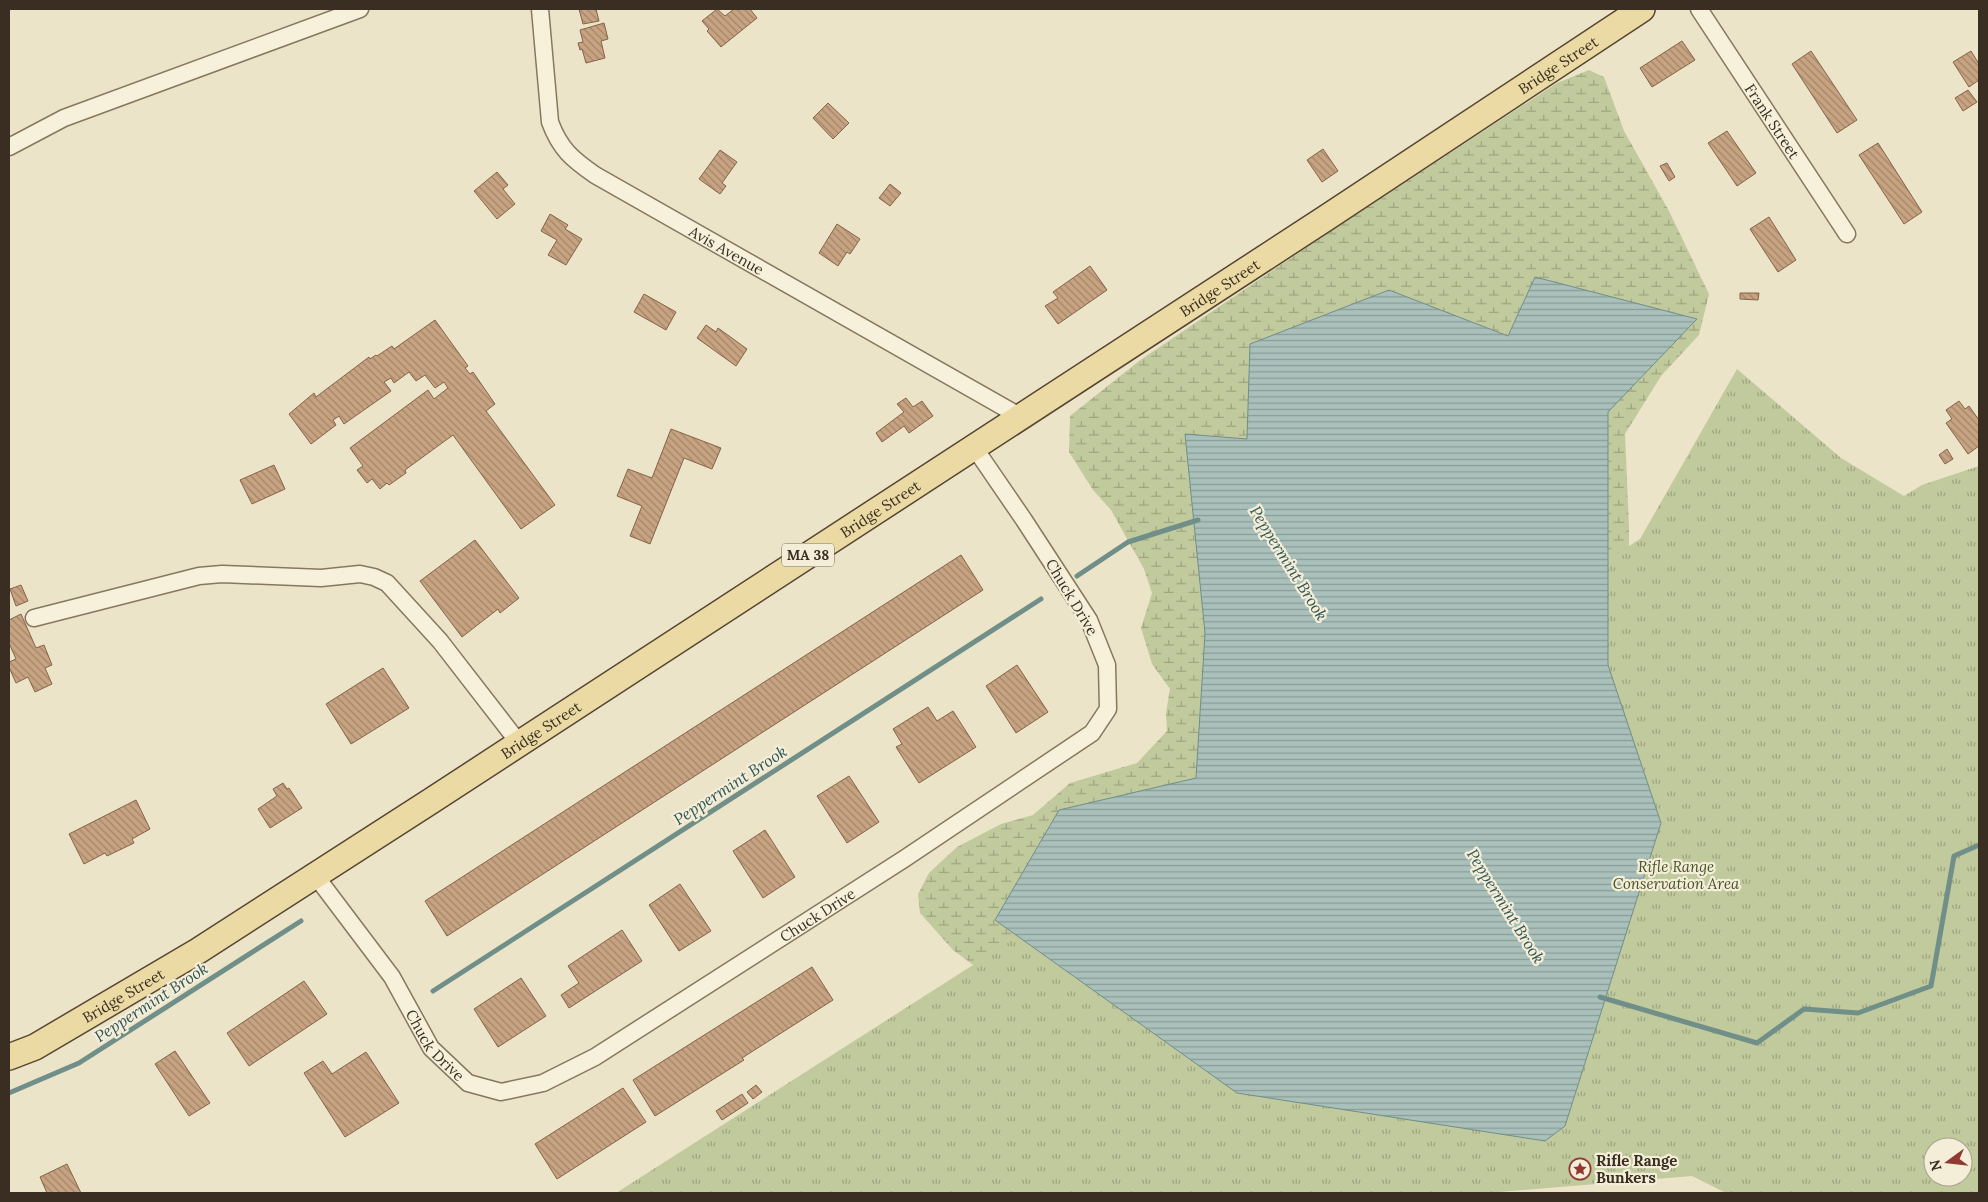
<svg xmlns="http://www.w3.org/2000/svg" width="1988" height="1202" font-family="Lora,serif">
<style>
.wetland{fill:url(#wetland-marsh);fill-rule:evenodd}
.park{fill:url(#park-tufts);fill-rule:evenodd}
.water{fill:url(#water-rules);stroke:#708f89}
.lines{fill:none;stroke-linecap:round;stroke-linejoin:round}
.stream{stroke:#708f89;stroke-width:5}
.building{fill:url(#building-back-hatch);stroke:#856346}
.minor-casing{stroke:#87775f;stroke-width:19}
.primary-casing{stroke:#554532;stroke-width:28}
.minor{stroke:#f7f1dc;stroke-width:16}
.primary{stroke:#ecdaa4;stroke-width:25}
.labels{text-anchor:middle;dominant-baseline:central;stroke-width:4.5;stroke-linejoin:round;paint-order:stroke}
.shield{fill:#f4eed8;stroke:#716858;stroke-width:1}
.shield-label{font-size:14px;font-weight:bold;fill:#392e21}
.street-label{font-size:15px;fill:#392e21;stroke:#f4eed8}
.park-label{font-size:15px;font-style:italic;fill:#465429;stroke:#f4eed8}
.poi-label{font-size:15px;font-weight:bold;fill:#392e21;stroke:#f4eed8;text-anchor:start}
.water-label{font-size:16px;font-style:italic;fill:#325757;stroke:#f4eed8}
</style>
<defs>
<pattern id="wetland-marsh" width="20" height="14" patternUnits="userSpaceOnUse" patternTransform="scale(1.25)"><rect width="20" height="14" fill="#c1ca9d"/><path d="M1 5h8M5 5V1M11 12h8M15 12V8" fill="none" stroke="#9ea480"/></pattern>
<pattern id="park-tufts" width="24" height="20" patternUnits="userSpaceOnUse" patternTransform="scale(1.25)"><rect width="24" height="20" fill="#c1ca9d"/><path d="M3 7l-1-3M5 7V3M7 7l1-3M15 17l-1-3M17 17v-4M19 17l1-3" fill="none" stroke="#9ea480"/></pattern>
<pattern id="water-rules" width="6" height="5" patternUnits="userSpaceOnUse" patternTransform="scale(1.25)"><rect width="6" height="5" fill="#a9c0bb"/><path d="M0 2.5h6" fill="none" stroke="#8b9c98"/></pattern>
<pattern id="building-back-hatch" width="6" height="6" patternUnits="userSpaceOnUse" patternTransform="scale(1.25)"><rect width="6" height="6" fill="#c7a382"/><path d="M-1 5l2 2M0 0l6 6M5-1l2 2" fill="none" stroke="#a3856a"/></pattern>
</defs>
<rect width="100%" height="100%" fill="#ece4c9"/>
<path class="wetland" d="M1589,70L1604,77L1624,131L1669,211L1709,294L1699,335L1661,376L1625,434L1629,527V635L1900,821L1979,1193L992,979L953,950L920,913L918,894L929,873L957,847L1001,824L1033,815L1070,783L1137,763L1167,731L1166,713L1170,689L1152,664L1141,628L1152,593L1144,569L1111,510L1093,490L1069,452L1070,416L1139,361L1307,247L1557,83ZM1933,1147H1963V1177H1933Z"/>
<path class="park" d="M1737,369L1841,458L1904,496L1922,485L1979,466V1193H1726L1692,1176L1488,1193H616L1640,539ZM1933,1147H1963V1177H1933Z"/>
<path class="water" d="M1535,277L1697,319L1608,412V665L1661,823L1565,1126L1545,1141L1237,1093L995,920L1059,810L1196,778L1205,633L1185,434L1247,439L1250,344L1389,290L1508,336Z"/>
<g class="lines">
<path class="stream" d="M1077,576L1128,542L1198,520
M433,991L1041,599
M1600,997L1757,1043L1804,1009L1858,1013L1931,986L1954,856L1979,845
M9,1093L79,1063L301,921"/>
</g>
<path class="building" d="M579,9H596L599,21L583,24Z
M717,9L725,16L734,9H750L757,18L721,47L707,31L709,29L702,21Z
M604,23L608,39L601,41L605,58L586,63L582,49L580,50L578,43L583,42L580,30Z
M1682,41L1695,60L1652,87L1640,68Z
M1811,51L1857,120L1837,133L1792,64Z
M1971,51L1979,64V80L1969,87L1953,62Z
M1968,90L1977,102L1963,111L1955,98Z
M828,103L849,123L833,139L813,118Z
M1727,131L1756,173L1737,186L1708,143Z
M1878,143L1922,212L1904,224L1859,155Z
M1323,149L1338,171L1322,182L1307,160Z
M720,150L737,162L722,183L726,186L720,194L699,179Z
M1667,163L1675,177L1669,181L1660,166Z
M497,172L508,185L503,189L515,204L497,219L474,191Z
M890,184L901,193L890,206L879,198Z
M550,214L568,225L565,229L582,239L566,265L548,255L557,240L541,231Z
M1769,217L1796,260L1778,272L1750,229Z
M837,224L860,239L850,254L847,252L838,266L819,253Z
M1090,266L1107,290L1058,324L1045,306L1058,298L1053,292Z
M1740,293H1759L1758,300L1740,299Z
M644,294L676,312L666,330L634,312Z
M435,320L468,366L465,368L470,374L473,372L495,404L486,411L555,505L521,529L453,435L405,470L406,473L389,485L387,483L380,489L372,479L367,483L357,470L363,466L350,448L428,390L434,399L448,388L444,382L435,388L425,375L416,381L409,372L394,383L391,378L384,382L391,391L344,424L339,416L333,420L336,425L311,444L289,414L314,393L316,397L369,357L370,359L376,355L377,356L392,346L394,349Z
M706,325L716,332L718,328L747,349L736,366L697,338Z
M906,398L913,407L922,401L933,416L909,433L904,426L882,442L876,433L904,412L897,404Z
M1959,401L1965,409L1969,406L1979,420V446L1968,454L1946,423L1952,419L1946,410Z
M671,429L721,448L712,469L684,458L650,544L630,536L642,506L617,496L628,469L652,478Z
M1947,449L1953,459L1945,464L1939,455Z
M274,465L285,489L252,504L240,480Z
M475,540L519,598L500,613L498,609L462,637L420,581Z
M961,555L983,590L447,936L425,901Z
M21,585L28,601L16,606L10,589Z
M21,614L36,648L44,645L52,665L45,668L52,684L35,692L28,677L16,683L9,667V662L16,659L9,643V620Z
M1017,665L1048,712L1016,733L986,686Z
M383,668L409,708L351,744L326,704Z
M928,707L937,721L953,711L976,747L919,783L896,747L902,744L893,729Z
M849,776L879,822L847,843L817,796Z
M283,783L287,789L289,788L302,808L270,828L258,809L277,796L273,789Z
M136,800L150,829L132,839L134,843L107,856L105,853L84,864L69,834Z
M765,830L795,877L763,898L733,851Z
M680,884L711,931L679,951L649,905Z
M622,930L642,961L569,1008L561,995L579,983L568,966Z
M812,967L833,1000L742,1058L744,1060L655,1116L633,1080Z
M521,978L546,1016L498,1047L474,1009Z
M304,981L327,1014L249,1066L227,1033Z
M175,1051L210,1103L189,1116L155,1064Z
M366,1052L399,1103L345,1137L304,1073L323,1061L332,1074Z
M756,1085L762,1092L753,1099L747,1092Z
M623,1088L646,1122L557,1179L535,1144Z
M742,1094L748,1103L722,1120L716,1111Z
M67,1164L81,1193H47L40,1177Z"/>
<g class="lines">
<g class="minor-casing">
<g id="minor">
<path id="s1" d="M540,9L550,122C560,149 572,159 595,175L1021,417"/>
<path id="s2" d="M1699,9L1847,234"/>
<path d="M9,147L64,118L360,9"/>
<path d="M34,618L199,576L222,574L321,578L360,574L374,577L387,583L440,641L519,743"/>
<path id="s3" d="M315,875L392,977L431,1048L468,1083L501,1092L543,1083L595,1057L904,859L1092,733L1108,709L1107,665L1089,620L1024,520L974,447"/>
</g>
</g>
<g class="primary-casing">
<g id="primary">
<path id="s4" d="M9,1057L35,1047L198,951L431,801L1326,218L1642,9"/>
</g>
</g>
<use href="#minor" class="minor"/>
<use href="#primary" class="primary"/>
</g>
<defs>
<g id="sight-ring" transform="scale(1.125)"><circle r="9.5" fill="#f4eed8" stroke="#923833" stroke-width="1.5"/><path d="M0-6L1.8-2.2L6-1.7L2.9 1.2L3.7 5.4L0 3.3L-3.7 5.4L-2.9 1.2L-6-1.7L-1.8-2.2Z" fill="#923833"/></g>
</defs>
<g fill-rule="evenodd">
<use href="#sight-ring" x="1580" y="1169"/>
</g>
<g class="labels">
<rect class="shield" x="782" y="543.5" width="52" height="23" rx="4"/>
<g class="shield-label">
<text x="808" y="555">MA 38</text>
</g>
<g class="street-label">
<text stroke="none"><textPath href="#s4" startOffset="1840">Bridge Street</textPath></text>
<text stroke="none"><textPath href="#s2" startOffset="134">Frank Street</textPath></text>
<text stroke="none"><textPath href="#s1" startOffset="336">Avis Avenue</textPath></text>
<text stroke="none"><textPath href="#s4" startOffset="1435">Bridge Street</textPath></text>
<text stroke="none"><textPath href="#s4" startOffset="1030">Bridge Street</textPath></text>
<text transform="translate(1072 597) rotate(59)">Chuck Drive</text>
<text stroke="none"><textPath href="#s4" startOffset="625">Bridge Street</textPath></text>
<text stroke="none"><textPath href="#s3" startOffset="659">Chuck Drive</textPath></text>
<text stroke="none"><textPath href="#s4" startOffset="130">Bridge Street</textPath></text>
<text stroke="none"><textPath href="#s3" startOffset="209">Chuck Drive</textPath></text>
</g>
<g class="park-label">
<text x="1676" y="866">Rifle Range<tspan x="1676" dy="17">Conservation Area</tspan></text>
</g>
<g class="poi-label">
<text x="1596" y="1160">Rifle Range<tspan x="1596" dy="17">Bunkers</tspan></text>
</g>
<g class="water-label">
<text transform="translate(1289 563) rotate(58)">Peppermint Brook</text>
<text transform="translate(730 785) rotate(-33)">Peppermint Brook</text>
<text transform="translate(1506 906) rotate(58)">Peppermint Brook</text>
<text transform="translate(151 1002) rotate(-33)">Peppermint Brook</text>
</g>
</g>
<rect width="1988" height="1202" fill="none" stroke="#392e21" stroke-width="20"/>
<g transform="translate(1948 1162) rotate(255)"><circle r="24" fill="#f4eed8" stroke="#a9a18f"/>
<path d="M0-4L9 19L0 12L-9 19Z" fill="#923833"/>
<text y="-8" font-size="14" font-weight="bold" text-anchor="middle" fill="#392e21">N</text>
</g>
</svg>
